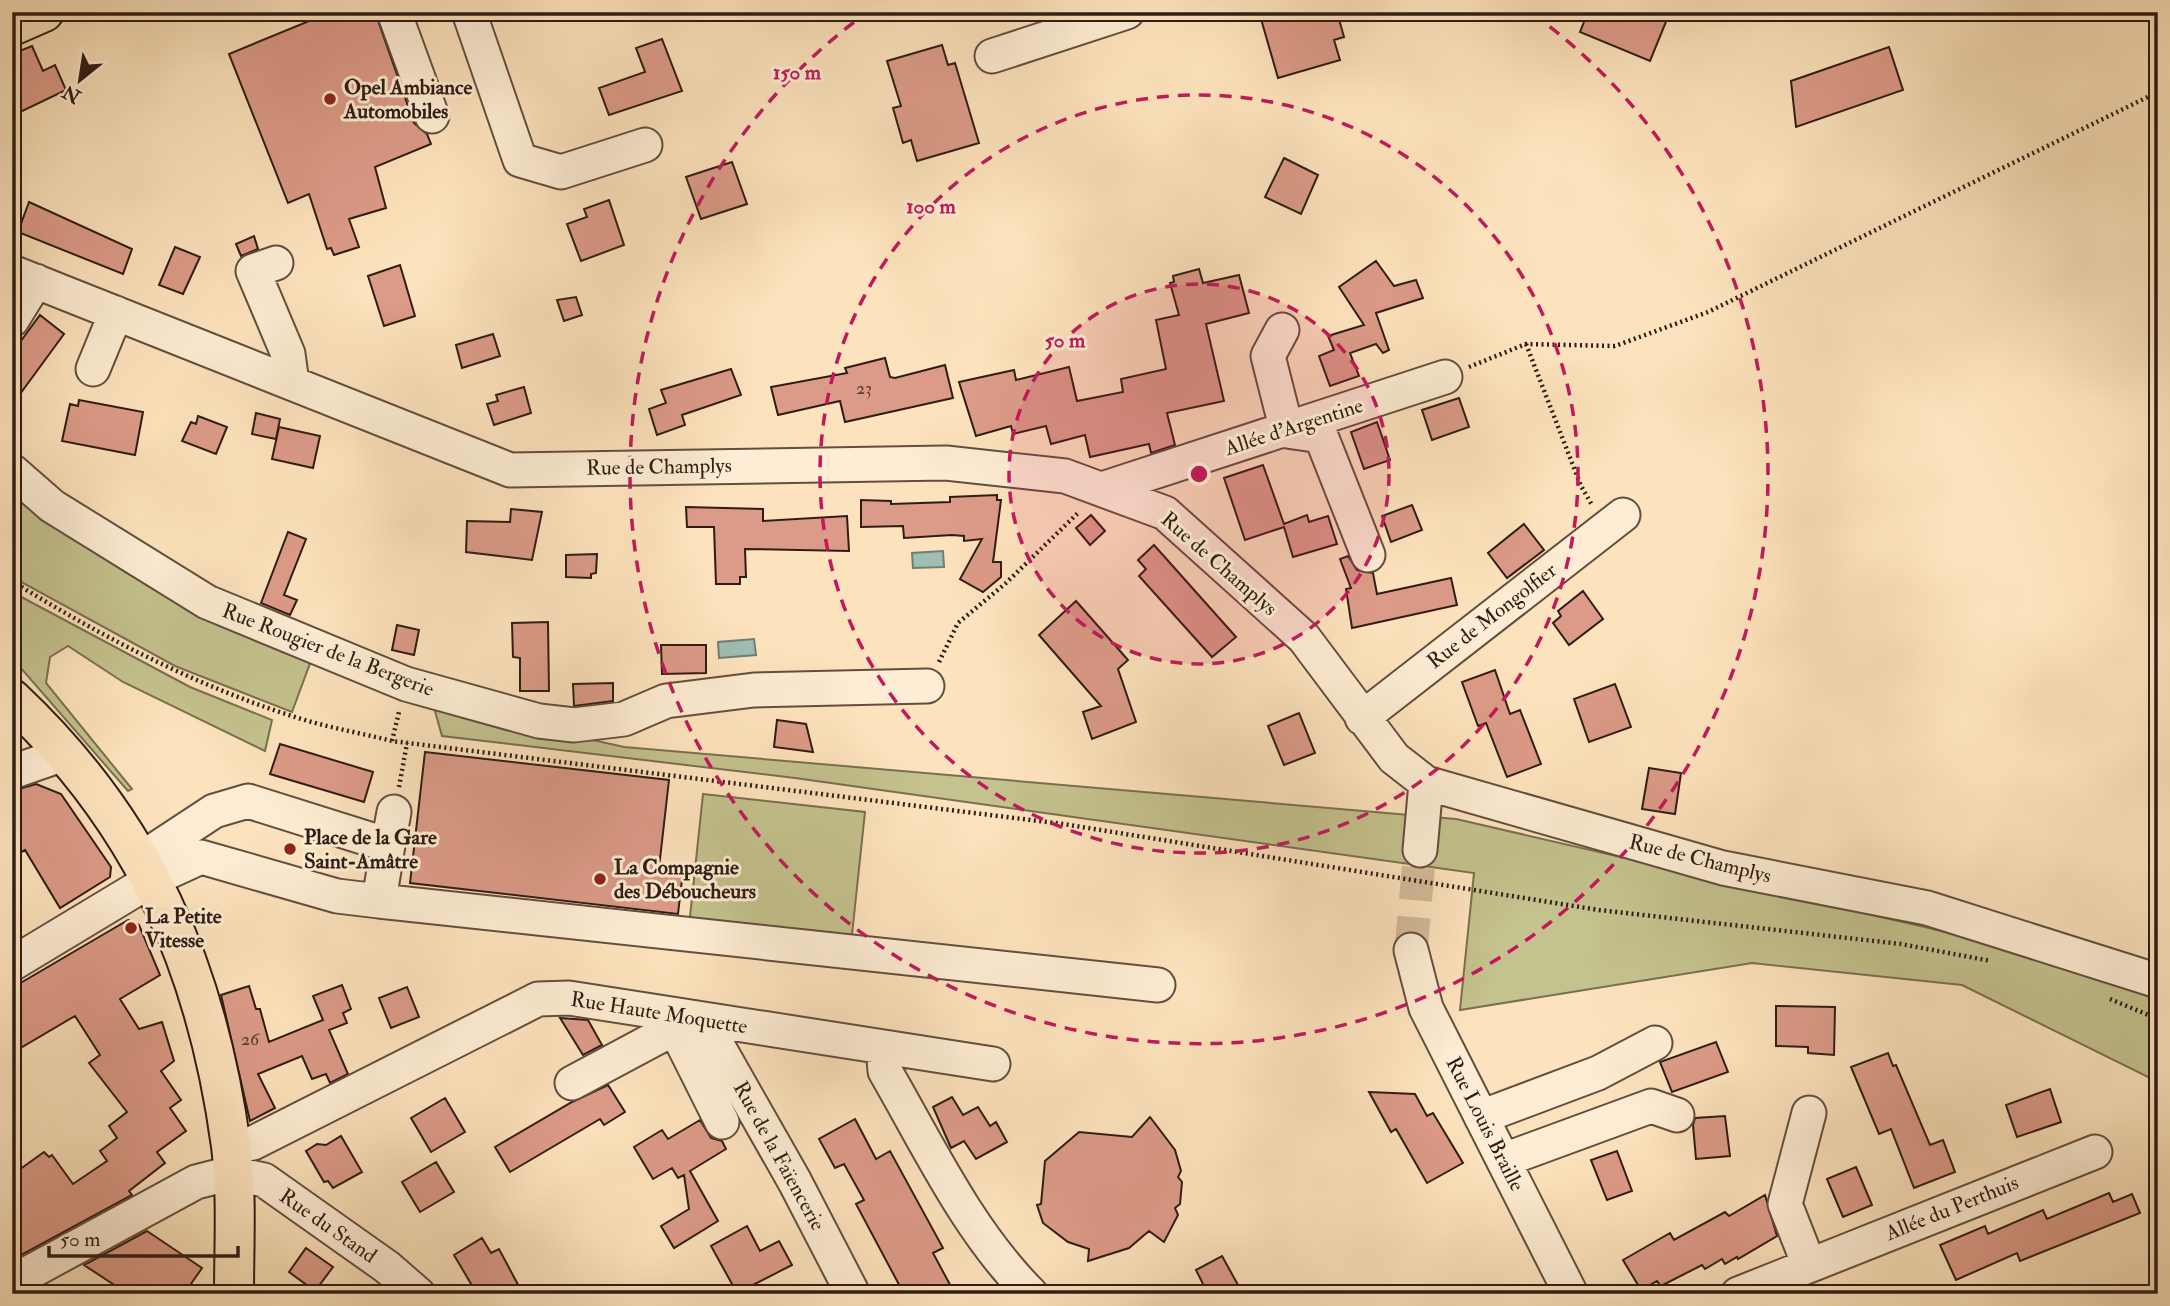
<svg xmlns="http://www.w3.org/2000/svg" width="2170" height="1306" font-family="'IM FELL Double Pica',serif">
<style>
.green{fill:#c4c28e;stroke:#7a6f52;stroke-width:2}
.water{fill:#9fbeb5;stroke:#727d75;stroke-width:2}
.building{fill:#dc9b88;stroke:#2f1c15;stroke-width:2}
.lines{fill:none;stroke-linecap:round;stroke-linejoin:round}
.minor-tunnel{stroke:#d4bb9b;stroke-width:33;stroke-dasharray:33 17;stroke-linecap:butt}
.minor-casing{stroke:#624e3f;stroke-width:37}
.major-casing{stroke:#2f1c15;stroke-width:42}
.path{stroke:#2f1c15;stroke-width:4.5;stroke-dasharray:2 3.5;stroke-linecap:butt}
.minor{stroke:#feedd4;stroke-width:33}
.major{stroke:#fde3bd;stroke-width:38}
.ring{fill:none;stroke:#c2185b;stroke-width:3.5;stroke-dasharray:12 9}
.poi-dot{fill:#8f2418;stroke:#feedd4;stroke-width:2.5}
.labels{text-anchor:middle;dominant-baseline:central;stroke-width:6;stroke-linejoin:round;paint-order:stroke}
.number-label{font-size:18px;fill:#5a3c32}
.poi-label{font-size:21px;font-weight:bold;fill:#2f1c15;stroke:#feedd4;text-anchor:start}
.street-label{font-size:21px;fill:#2f1c15;stroke:#feedd4}
.centre{fill:#c2185b;stroke:#feedd4;stroke-width:3.5}
.ring-label{font-size:21px;text-anchor:middle;font-weight:bold;fill:#c2185b;stroke:#feedd4;stroke-width:6;stroke-linejoin:round;paint-order:stroke}
</style>
<rect width="100%" height="100%" fill="#fde3bd"/>
<filter id="stains"><feTurbulence type="fractalNoise" baseFrequency=".00286" numOctaves="4"/><feColorMatrix values="0 0 0 0 .2 0 0 0 0 .09 0 0 0 0 .02 0 0 0 .5 -.17"/></filter>
<radialGradient id="worn" r=".72"><stop offset=".6" stop-color="#630" stop-opacity="0"/><stop offset="1" stop-color="#630" stop-opacity=".3"/></radialGradient>
<path class="green" d="M12,496L125,572L209,618L312,658L292,712L175,666L12,577Z
M12,592L190,687L272,720L265,751L123,682L68,646L50,657L46,683L132,789L128,791L12,658Z
M433,704L624,747L1456,819L1929,928L2108,973L2158,990V1082L1962,985L1752,963L1460,1010L1474,873L795,778L442,736Z
M703,794L865,812L851,944L689,926Z"/>
<path class="water" d="M943,551L944,567L913,568L912,553Z
M754,639L756,655L719,658L718,642Z"/>
<path class="building" d="M331,12H375L414,123L427,134L431,144L375,167L386,208L349,219L359,247L334,255L331,248L327,249L309,194L288,203L229,54Z
M1259,12H1337L1344,37L1334,40L1340,60L1278,78Z
M1588,12H1670L1650,61L1580,32Z
M662,39L682,91L609,115L599,88L645,72L636,48Z
M942,45L948,65L955,63L979,143L917,161L911,140L903,143L893,108L901,106L887,61Z
M32,46L43,71L55,65L66,90L12,116V54Z
M1889,47L1903,90L1796,127L1791,81Z
M1284,158L1318,175L1301,214L1265,197Z
M732,162L747,204L701,219L686,177Z
M609,200L624,245L581,261L567,224L587,217L584,209Z
M29,202L132,249L123,274L18,232Z
M254,236L258,249L241,256L236,244Z
M175,247L200,257L183,294L159,285Z
M1376,261L1394,286L1416,280L1423,298L1376,313L1389,350L1383,353L1376,344L1350,353L1359,376L1330,386L1319,356L1334,350L1328,336L1364,325L1339,287Z
M400,265L415,316L384,326L368,276Z
M1199,269L1203,283L1239,275L1249,313L1206,324L1224,401L1167,413L1175,445L1151,453L1149,444L1090,457L1085,435L1051,444L1046,426L1013,434L1011,426L976,436L959,382L1014,370L1016,380L1069,367L1077,401L1123,392L1121,379L1166,369L1156,320L1179,315L1170,283L1174,282L1173,276Z
M576,297L582,315L564,321L557,300Z
M40,315L64,334L12,405V353Z
M493,334L500,356L462,368L456,345Z
M885,358L890,377L895,378L945,365L953,398L845,422L840,401L778,415L771,387L847,373L845,368Z
M731,369L741,395L682,415L685,425L657,435L649,409L666,403L661,390Z
M524,387L531,413L494,425L487,404L498,401L496,395Z
M1459,398L1469,427L1432,440L1422,410Z
M79,400L143,412L135,455L62,441L70,404L78,406Z
M256,413L280,419L276,439L252,434Z
M198,416L227,427L216,454L182,441L191,422L196,424Z
M1377,422L1390,460L1364,469L1351,432Z
M279,427L320,436L313,468L272,459Z
M1263,465L1284,524L1307,515L1309,522L1328,516L1337,544L1293,557L1284,527L1245,540L1224,478Z
M997,495V500H1001L993,562H1001V577L983,592L960,579L982,539L964,541V536L952,535L904,538L903,526L861,527V500L891,501V504L950,502V497Z
M1412,505L1422,530L1391,542L1382,516Z
M686,507L763,509V521L847,516L849,551L745,549L746,577H740V584H716L714,527H687Z
M511,509L542,512L532,560L466,552L467,521L510,522Z
M1091,515L1105,531L1090,545L1076,528Z
M1524,524L1544,550L1507,578L1488,553Z
M288,532L306,539L284,595L297,600L290,615L261,603Z
M1154,545L1236,637L1212,657L1139,576L1146,569L1138,560Z
M597,554L596,573L591,574V578L566,577V555Z
M1348,556L1357,570L1373,573L1377,594L1451,578L1457,605L1352,628L1346,589L1351,588L1340,559Z
M1583,591L1603,619L1569,645L1553,623L1561,616L1558,611Z
M1076,601L1128,660L1118,669L1136,722L1092,739L1083,712L1101,706L1039,635Z
M548,622L549,691H520V658L513,657L512,623Z
M397,625L419,630L414,655L392,650Z
M661,645H706V673L662,674Z
M1495,670L1510,714L1520,710L1541,764L1507,777L1486,723L1478,726L1462,682Z
M613,683V701L574,706L573,684Z
M1615,684L1631,727L1589,742L1574,699Z
M1299,713L1315,753L1284,765L1268,726Z
M777,720L806,724L813,752L774,747Z
M280,744L373,772L364,802L270,774Z
M425,752L669,780L659,868L683,871L678,914L410,883Z
M1649,768L1681,773L1675,814L1642,809Z
M36,784L61,794L111,867L110,877L60,908L25,850L12,858V791Z
M128,920L139,925L160,975L120,999L139,1029L162,1022L174,1061L161,1071L181,1100L170,1108L186,1131L157,1152L165,1163L129,1191L132,1195L12,1260V1175L44,1152L49,1157L52,1155L73,1184L107,1161L100,1151L117,1138L109,1126L127,1112L89,1063L100,1055L75,1016L12,1053V988Z
M342,985L351,1009L343,1013L347,1023L329,1030L348,1074L330,1083L326,1074L312,1079L302,1056L258,1074L275,1108L250,1121L221,995L249,986L256,1009H260L269,1042L323,1020L313,996Z
M407,987L419,1017L391,1028L379,998Z
M1776,1006L1835,1007L1834,1055L1808,1053V1047L1776,1046Z
M560,1018L588,1020L602,1045L583,1055Z
M1716,1042L1728,1072L1672,1092L1660,1062Z
M1888,1053L1893,1066L1896,1065L1930,1145L1943,1140L1955,1172L1914,1188L1891,1129L1879,1134L1851,1067Z
M608,1085L625,1112L604,1125L600,1119L510,1172L495,1147L572,1102Z
M2050,1089L2061,1122L2017,1137L2006,1105Z
M1369,1092L1415,1094L1427,1116L1433,1113L1463,1163L1427,1183L1396,1129L1391,1132Z
M952,1097L963,1115L978,1107L990,1126L996,1122L1007,1142L976,1159L964,1141L951,1148L933,1107Z
M445,1098L465,1132L431,1152L411,1118Z
M1725,1116L1730,1156L1696,1159L1693,1125L1695,1118Z
M1150,1117L1175,1150L1181,1171L1178,1177L1182,1182L1180,1204L1175,1208L1178,1215L1164,1242L1149,1231L1129,1248L1088,1261L1089,1249L1068,1242L1043,1223L1037,1205L1041,1204L1045,1161L1079,1132L1132,1137Z
M855,1119L876,1159L890,1151L943,1248L933,1253L955,1294H904L856,1204L864,1200L844,1164L835,1168L819,1139Z
M700,1120L711,1138L722,1141L726,1149L690,1171L718,1221L674,1248L661,1226L689,1209L684,1175L678,1178L672,1168L653,1179L634,1147L662,1130L668,1139Z
M341,1136L362,1172L333,1188L328,1181L324,1182L306,1151L317,1144L326,1145Z
M1617,1151L1632,1191L1607,1200L1591,1160Z
M436,1162L454,1192L420,1212L402,1182Z
M1856,1167L1872,1205L1843,1217L1827,1179Z
M2109,1193L2113,1202L2132,1194L2140,1213L2020,1261L2017,1253L1956,1280L1940,1245L1985,1226L1988,1234L2043,1210L2047,1219Z
M1765,1195L1777,1236L1738,1259L1737,1257L1725,1264L1722,1259L1705,1269L1702,1265L1661,1286L1657,1281L1641,1290L1623,1260L1670,1233L1674,1240L1725,1212L1729,1216Z
M747,1226L760,1251L779,1241L792,1265L737,1293L711,1246Z
M147,1231L202,1268L184,1294H128L84,1265Z
M482,1238L491,1253L499,1249L523,1294H477L454,1255Z
M306,1248L333,1267L315,1291L289,1272Z
M1222,1256L1243,1294H1208L1196,1270Z"/>
<g class="lines">
<path class="minor-tunnel" d="M1411,950L1420,850"/>
<g class="minor-casing">
<path id="minor" d="M394,12L432,116
M469,12L520,160L561,172L645,145
M992,56L1127,12
M276,263L253,271L288,354L292,383
M12,272L510,470L946,463L1065,476L1165,513L1304,638L1394,758L1426,783L1723,868L1927,908L2158,981
M12,320L36,281
M1282,330L1268,356L1287,431L1321,436L1368,555
M93,369L116,313
M12,471L52,506L207,602L406,684L539,721L574,725L624,719L666,701L754,690L927,686
M1102,489L1445,377
M1362,718L1623,515
M12,772L64,754
M388,845L394,812
M1420,850L1426,783
M379,901L1158,985
M1411,950L1426,1008L1571,1294
M12,964L153,879L201,857L337,896L379,901L388,845L248,801L214,811L141,859
M668,1014L722,1122
M703,1020L795,1182L853,1294
M883,1047L885,1071C929,1147 968,1231 1031,1294
M572,1083L675,1028
M1809,1113L1785,1204L1809,1265
M1481,1117L1598,1073L1655,1043
M231,1148L253,1143L538,999L569,998L993,1064
M1504,1160L1651,1106L1677,1115
M12,1282L196,1182L231,1173L264,1180L387,1267L418,1294
M1738,1294L2095,1152"/>
</g>
<g class="major-casing">
<path id="major" d="M12,26L44,12
M12,699C144,823 207,968 231,1146C237,1194 234,1245 234,1294"/>
</g>
<path class="path" d="M1526,344L1581,486L1592,505
M1469,367L1526,344L1615,346L1708,312L2158,92
M12,581C105,639 204,690 308,721C336,729 365,734 392,741L1063,824L1599,910L1901,944L1991,961
M939,662L958,623L1006,583L1079,512
M392,741L399,712
M399,787L407,743
M2110,999L2158,1019"/>
<use href="#minor" class="minor"/>
<use href="#major" class="major"/>
</g>
<circle cx="1199" cy="474" r="190" fill="#c2185b" fill-opacity=".12"/>
<g class="ring">
<circle cx="1199" cy="474" r="190"/>
<circle cx="1199" cy="474" r="379"/>
<path d="M1533 14A569 569 0 1 1 865 14"/>
</g>
<g class="poi-dot">
<circle cx="330" cy="99" r="7"/>
<circle cx="290" cy="849" r="7"/>
<circle cx="600" cy="879" r="7"/>
<circle cx="131" cy="928" r="7"/>
</g>
<g class="labels">
<g class="number-label">
<text x="864" y="388">23</text>
<text x="250" y="1039">26</text>
</g>
<g class="poi-label">
<text x="344" y="87">Opel Ambiance<tspan x="344" dy="24">Automobiles</tspan></text>
<text x="304" y="837">Place de la Gare<tspan x="304" dy="24">Saint-Amâtre</tspan></text>
<text x="614" y="867">La Compagnie<tspan x="614" dy="24">des Déboucheurs</tspan></text>
<text x="145" y="916">La Petite<tspan x="145" dy="24">Vitesse</tspan></text>
</g>
<g class="street-label">
<text transform="translate(1294 427) rotate(-18)">Allée d'Argentine</text>
<text transform="translate(659 467) rotate(-1)">Rue de Champlys</text>
<text transform="translate(1219 564) rotate(41)">Rue de Champlys</text>
<text transform="translate(1492 616) rotate(-38)">Rue de Mongolfier</text>
<text transform="translate(328 650) rotate(21)">Rue Rougier de la Bergerie</text>
<text transform="translate(1700 859) rotate(14)">Rue de Champlys</text>
<text transform="translate(659 1013) rotate(9)">Rue Haute Moquette</text>
<text transform="translate(1485 1124) rotate(63)">Rue Louis Braille</text>
<text transform="translate(779 1156) rotate(61)">Rue de la Faïencerie</text>
<text transform="translate(1952 1208) rotate(-22)">Allée du Perthuis</text>
<text transform="translate(328 1226) rotate(35)">Rue du Stand</text>
</g>
</g>
<circle cx="1199" cy="474" r="10" class="centre"/>
<g class="ring-label">
<text x="797" y="79">150 m</text>
<text x="931" y="213">100 m</text>
<text x="1065" y="347">50 m</text>
</g>
<rect width="2170" height="1306" fill="none" stroke="#fde3bd" stroke-width="42"/>
<rect x="14" y="14" width="2142" height="1278" fill="none" stroke="#2f1c15" stroke-width="3.5"/>
<rect x="21" y="21" width="2128" height="1264" fill="none" stroke="#2f1c15" stroke-width="2"/>
<g transform="translate(80 80) rotate(210)" stroke="#feedd4" stroke-width="5" paint-order="stroke">
<path d="M0-5L12 26L0 18L-12 26Z" fill="#2f1c15"/>
<text y="-10" font-size="19" font-weight="bold" text-anchor="middle" fill="#2f1c15">N</text>
</g>
<path d="M49 1246v10h189v-10" fill="none" stroke="#2f1c15" stroke-width="3.5"/>
<text x="60" y="1246" font-size="21" fill="#2f1c15" stroke="#feedd4" stroke-width="5" paint-order="stroke">50 m</text>
<rect width="100%" height="100%" filter="url(#stains)"/>
<rect width="100%" height="100%" fill="url(#worn)"/>
</svg>
